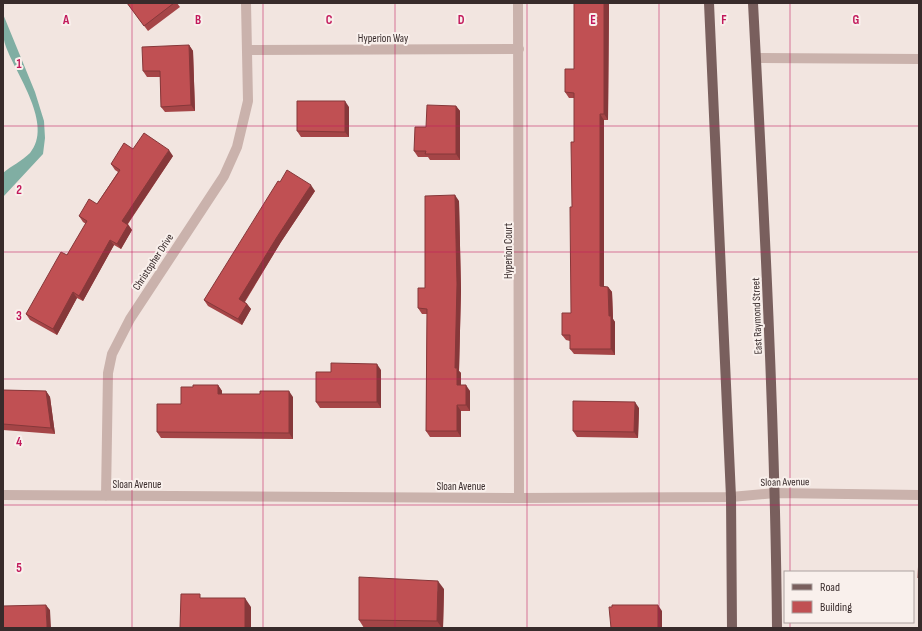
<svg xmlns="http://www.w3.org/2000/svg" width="922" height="631" font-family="'Sofia Sans Condensed',sans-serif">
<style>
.water{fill:#80aea3}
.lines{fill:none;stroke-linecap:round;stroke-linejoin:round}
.lane{stroke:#cab2ac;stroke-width:10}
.street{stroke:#cab2ac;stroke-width:10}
.primary{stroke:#795f5d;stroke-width:10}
.wall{fill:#a54547}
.shaded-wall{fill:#86383a}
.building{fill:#c05053;stroke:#86383a}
.grid{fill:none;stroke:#c2185b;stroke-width:1;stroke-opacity:0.55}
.labels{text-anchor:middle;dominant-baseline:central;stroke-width:4;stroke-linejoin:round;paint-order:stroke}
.street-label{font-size:11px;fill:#382b2b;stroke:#f9f0ec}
.grid-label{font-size:13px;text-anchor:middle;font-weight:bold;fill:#c2185b;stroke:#f9f0ec;stroke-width:4;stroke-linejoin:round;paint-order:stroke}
</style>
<rect width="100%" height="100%" fill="#f2e5e0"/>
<path class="water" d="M3,14L35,92L44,121L45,138L43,154L3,197V173C11,166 22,161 30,153C54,125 16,74 6,47C2,36 3,25 3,14Z"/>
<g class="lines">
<path class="lane" d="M756,58L919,59"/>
<path class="street" d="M518,3L519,498
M248,50L519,49
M3,495L519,498L731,497L775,493L919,495
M106,496L108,373L112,354L130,319L224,176L237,147L248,101L246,3"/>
<path class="primary" d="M709,3L731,497L732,628
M753,3C764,211 775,419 777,628"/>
</g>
<path class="wall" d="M127,3H177L180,7L148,31Z
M574,3H609L608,120H604V287H608L612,292L613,319L615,322V355L574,354L570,349V341L566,340L562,335L571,313L572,207L574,142V98H569L565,92L574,69Z
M189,45L193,51L195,111L165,112L161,107L160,77H147L143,71Z
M456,106L460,111V160H430L428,157H418L414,151L426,127Z
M349,107V137H301L297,131Z
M133,149L173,156L128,224L132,230L121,249L114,245L83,301L77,298L57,335L30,320L26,314L67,255L86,224L83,222L79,216L97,204L118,172L115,170L111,164Z
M280,182L315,191L281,242L245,302L247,304L251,309L242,325L208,306L204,300Z
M459,201L461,290L459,371L461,373V385L470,391V411H461V437H430L426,431L427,314H422L418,308L425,288Z
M381,370V408H320L316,402Z
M218,385L222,391V394L293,397V439L161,438L157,432L181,404L193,387Z
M3,390L46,391L50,397L55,434L3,430Z
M639,408L638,438L577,437L573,431Z
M444,589L443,628H364L359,620Z"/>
<path class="shaded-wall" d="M604,3H609L608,120L604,114Z
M189,45L193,51L195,111L191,105Z
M345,101L349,107V137L345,132Z
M456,106L460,111V160L456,154Z
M600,114L604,120V292L600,286Z
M169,150L173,156L126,226L122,221Z
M311,185L315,191L281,242L243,304L239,299L277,237Z
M455,195L459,201L461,290L459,371L461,373V391L457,385L455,368Z
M128,225L132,230L121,249L117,244Z
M110,240L114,245L83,301L79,296Z
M608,287L612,292L613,319L615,322V355L611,349L609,316Z
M73,292L77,298L57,335L53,329Z
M247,304L251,309L242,325L238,319Z
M377,364L381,370V408L377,402Z
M218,385L222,391V399L218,394Z
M466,385L470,391V411L466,405Z
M46,391L50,397L55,434L51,428Z
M289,391L293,397V439L289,433Z
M635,402L639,408L638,438L634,432Z
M457,405L461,411V437L457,431Z
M438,581L444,589L443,628H442L437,621Z
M245,598L251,607V628H245Z
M46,605L50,610L51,628H47Z
M658,605L662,611V628H658Z"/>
<path class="building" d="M127,3H174L144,26Z
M574,3H604V114H600V286L608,287L609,316H611V349H570V335H562V313H571L570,207H572L571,142H574V93L565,92V69H574Z
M189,45L191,105L161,107L160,71H143L142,47Z
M297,101H345V132L297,131Z
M427,105L456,106V154H425L426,151H414L415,127H426Z
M144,133L169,150L122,221L128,225L117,244L110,240L79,296L73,292L53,329L26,314L61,252L67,255L87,221L79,216L89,199L97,204L120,170L111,164L124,143L133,149Z
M287,170L311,185L277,237L239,299L247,304L238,319L204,300L278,181L280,182Z
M455,195L457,284L455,368H457V385H466V405H457V431H426L427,309L418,308V288H425V196Z
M331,363L377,364V402H316V372H331Z
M193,385H218V394H260V391H289V433L157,432V404H181V387H193Z
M3,390L46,391L51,428L3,424Z
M573,401L635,402L634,432L573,431Z
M919,556V578H918Z
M359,577L438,581L437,621L359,620Z
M181,594H200V598H245V628H180Z
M46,605L47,628H3V606Z
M612,605H658V628H611L609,607H612Z"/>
<path class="grid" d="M132,3V628M263,3V628M395,3V628M527,3V628M659,3V628M790,3V572M3,126H919M3,252H919M3,379H919M3,505H919M790,622V628"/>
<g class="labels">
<g class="street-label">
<text x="383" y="38">Hyperion Way</text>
<text transform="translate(508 251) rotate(-90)">Hyperion Court</text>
<text transform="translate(153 262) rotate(-57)">Christopher Drive</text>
<text transform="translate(757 316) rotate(-92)">East Raymond Street</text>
<text transform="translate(785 482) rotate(-1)">Sloan Avenue</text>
<text x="137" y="484">Sloan Avenue</text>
<text x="461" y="486">Sloan Avenue</text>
</g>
</g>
<g class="grid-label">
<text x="66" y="24">A</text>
<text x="198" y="24">B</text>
<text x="329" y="24">C</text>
<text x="461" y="24">D</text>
<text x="593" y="24">E</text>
<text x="724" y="24">F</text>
<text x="856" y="24">G</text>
<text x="19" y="68">1</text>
<text x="19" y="194">2</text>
<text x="19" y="320">3</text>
<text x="19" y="446">4</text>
<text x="19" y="572">5</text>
</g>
<rect width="922" height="631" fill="none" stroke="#382b2b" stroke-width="8"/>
<rect x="784" y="571" width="130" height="52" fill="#f9f0ec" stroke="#aca19f"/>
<rect x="792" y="584" width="20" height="6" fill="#795f5d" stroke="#aca19f"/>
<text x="820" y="591" font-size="12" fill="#382b2b">Road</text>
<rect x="792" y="601" width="20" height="12" fill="#c05053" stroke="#aca19f"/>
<text x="820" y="611" font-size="12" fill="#382b2b">Building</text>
</svg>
